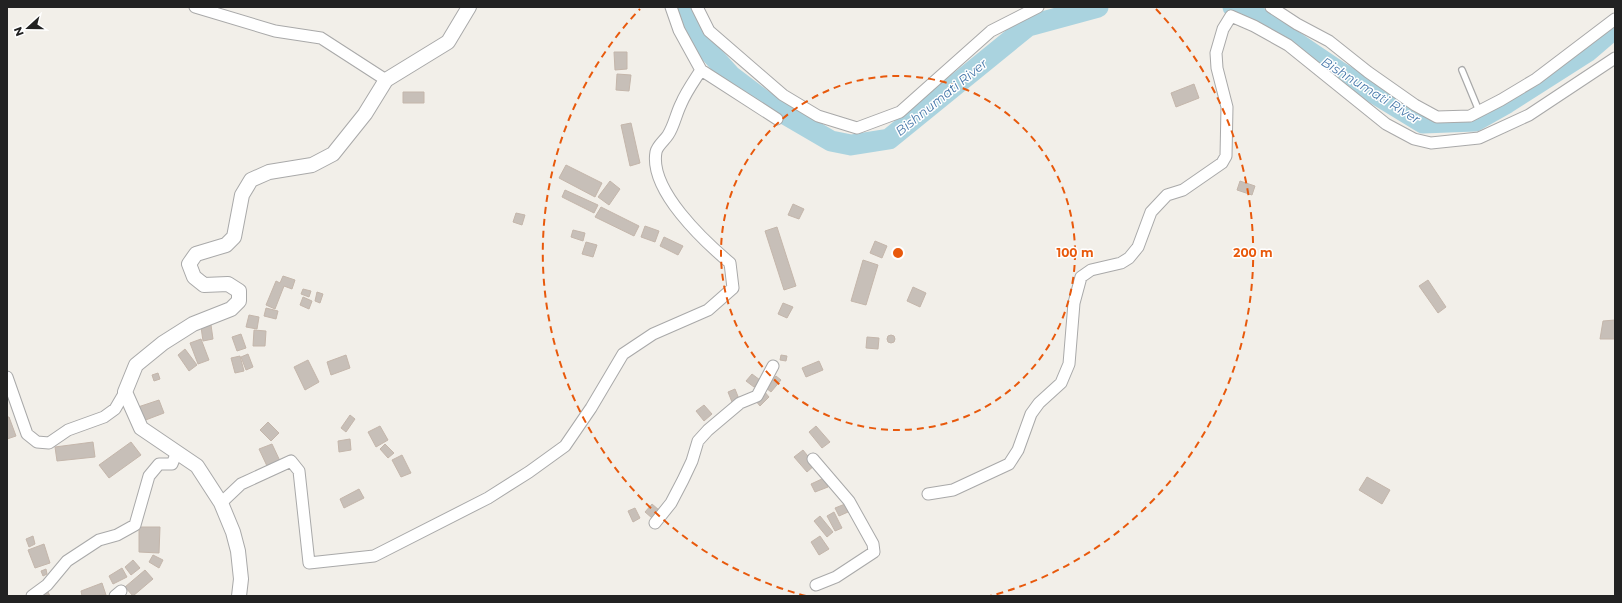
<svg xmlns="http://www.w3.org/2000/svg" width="1622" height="603" font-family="Montserrat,sans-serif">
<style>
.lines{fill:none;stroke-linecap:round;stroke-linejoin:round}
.river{stroke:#aad3df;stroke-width:21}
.building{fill:#c7bfb8;stroke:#c4b6ab}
.service-casing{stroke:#a9a9a9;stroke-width:8}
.minor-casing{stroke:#a9a9a9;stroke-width:13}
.tertiary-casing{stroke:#a9a9a9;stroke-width:16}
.service{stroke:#fff;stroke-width:5.5}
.minor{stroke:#fff;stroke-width:11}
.tertiary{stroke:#fff;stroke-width:14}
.ring{fill:none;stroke:#e8590c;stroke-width:2;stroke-dasharray:7 5}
.labels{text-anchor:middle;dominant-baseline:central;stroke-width:3;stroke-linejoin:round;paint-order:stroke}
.water-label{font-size:13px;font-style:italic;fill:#4a7aab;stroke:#fff}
.centre{fill:#e8590c;stroke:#fff;stroke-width:2}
.ring-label{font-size:12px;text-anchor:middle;font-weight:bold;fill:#e8590c;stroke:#fff;stroke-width:3;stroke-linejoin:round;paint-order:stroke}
</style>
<rect width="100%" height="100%" fill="#f2efe9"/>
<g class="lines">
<path class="river" d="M686,7L705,47L731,76L771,106L831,141L851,145L889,139L1028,26L1098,7
M1233,7L1254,14L1338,71L1423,123L1475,121L1507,103L1587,52L1615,28"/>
</g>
<path class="building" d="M614,52H627V69L615,70Z
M617,74L631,75L629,91L616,90Z
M1194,84L1199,98L1176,107L1171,93Z
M403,92H424V103H403Z
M631,123L640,163L630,166L621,125Z
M566,165L602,183L595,197L559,178Z
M610,181L620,189L609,205L598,197Z
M1240,181L1255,186L1252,195L1237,190Z
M565,190L598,205L594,213L562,197Z
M793,204L804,209L799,219L788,215Z
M601,207L639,226L634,236L595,217Z
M516,213L525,215L522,225L513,222Z
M645,226L659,231L655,242L641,237Z
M777,227L796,286L784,290L765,231Z
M573,230L585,233L583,241L571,237Z
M664,237L683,246L678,255L660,246Z
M875,241L887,246L882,258L870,253Z
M586,242L597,245L593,257L582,254Z
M863,260L878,265L866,305L851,301Z
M283,276L295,280L292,289L284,286L275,309L266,305L276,281L280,283Z
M1428,280L1446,307L1438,313L1419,286Z
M913,287L926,293L920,307L907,301Z
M303,289L311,291L309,297L301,294Z
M317,292L323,294L320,303L315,301Z
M303,297L312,301L309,309L300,305Z
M783,303L793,307L787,318L778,314Z
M266,308L278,311L276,319L264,316Z
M249,315L259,317L257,329L246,327Z
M1615,320V339H1600L1603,321Z
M211,325L213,339L203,341L201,327Z
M254,330L266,331L265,346H253Z
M241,334L246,348L237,351L232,337Z
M887 339a4 4 0 1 1 8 0a4 4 0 1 1-8 0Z
M867,337L879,338L878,349L866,348Z
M201,339L209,360L198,364L190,343Z
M185,349L197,365L189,371L178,355Z
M248,354L253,367L246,370L241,357Z
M346,355L350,368L331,375L327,362Z
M781,355L787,356L786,361L780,360Z
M240,356L244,371L235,373L231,358Z
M308,360L319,382L305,390L294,367Z
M819,361L823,370L806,377L802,368Z
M158,373L160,379L154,381L152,375Z
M752,374L760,380L754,387L746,381Z
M776,376L781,380L771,392L766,388Z
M735,389L739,399L732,402L728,392Z
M764,391L769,397L760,406L755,400Z
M159,400L164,413L143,421L138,407Z
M704,405L712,414L704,421L696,411Z
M350,415L355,419L346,432L341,428Z
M7,417H9L16,436L7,439Z
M268,422L279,433L271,441L260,430Z
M380,426L388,440L376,447L368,432Z
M816,426L830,442L822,448L809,432Z
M350,439L351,450L339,452L338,441Z
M93,442L95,457L57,461L55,447Z
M131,442L141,455L109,478L99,465Z
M272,444L280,461L267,466L259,449Z
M385,444L394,453L388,458L380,449Z
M803,450L815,465L807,472L794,457Z
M402,455L411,473L401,477L392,460Z
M1367,477L1390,490L1382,504L1359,490Z
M824,478L828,487L815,492L811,484Z
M359,489L364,498L344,508L340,499Z
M652,504L659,510L652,518L645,512Z
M845,504L848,512L839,516L835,508Z
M635,508L640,518L633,522L628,511Z
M834,512L842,528L835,531L827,516Z
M820,516L833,532L827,537L814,521Z
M139,527H160L159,553L139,552Z
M33,536L35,544L29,547L26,539Z
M820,536L829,549L819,555L811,542Z
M44,544L50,563L35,568L28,550Z
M153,555L163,560L159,568L149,562Z
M133,560L140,568L131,575L125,567Z
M122,568L127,577L113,584L109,576Z
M46,569L47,574L43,576L41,571Z
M145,570L153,579L133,596L125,587Z
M102,583L106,595L82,596L81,591Z
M48,592L50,596H40Z"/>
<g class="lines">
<g class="service-casing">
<path id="service" d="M1462,70L1479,111"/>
</g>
<g class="minor-casing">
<path id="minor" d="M195,7L275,31L321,38L386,80
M671,7L679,30L701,70L777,119
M697,7L709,31L783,95L818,116L857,128L900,112L991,31L1038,7
M1271,7L1297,24L1329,41L1368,72L1415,105L1437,117L1470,116L1501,100L1536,79L1615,19
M7,377L27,434L37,442L49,443L68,430L104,417L115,409L125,392
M813,459L849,501L873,544L874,552L836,577L816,585
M928,494L953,490L1009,464L1018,450L1031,414L1039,403L1061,383L1069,364L1074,303L1081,277L1091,270L1121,263L1129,258L1138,247L1151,212L1167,195L1183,190L1222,163L1226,156L1227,107L1217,68L1216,53L1223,29L1231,16L1254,26L1288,45L1386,124L1414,139L1431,143L1479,138L1529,115L1615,58
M221,503L241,484L291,461L299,471L309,563L374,556L488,498L529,472L565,446L591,408L623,354L653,334L708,310L733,288L730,263C704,241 649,190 656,152C657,146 665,140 668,135C674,126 676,114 681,104C686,92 694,81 701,70
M655,523L671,503L683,480L692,461L698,441L708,430L740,403L757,396L773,366
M32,596L47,585L67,561L99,540L117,535L135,525L149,476L159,464H172L177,452
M115,596L121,591"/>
</g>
<g class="tertiary-casing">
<path id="tertiary" d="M239,596L241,579L238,551L233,532L221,503L197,466L141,428L125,392L136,365L163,343L193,324L231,309L239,301V291L228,284L204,285L194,277L189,264L196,254L226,245L234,237L242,195L251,180L269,172L312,165L333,154L365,114L386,80L448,42L469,7"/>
</g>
<use href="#service" class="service"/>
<use href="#minor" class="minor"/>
<use href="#tertiary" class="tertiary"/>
</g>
<g class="ring">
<circle cx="898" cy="253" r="177"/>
<path d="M806 596A355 355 0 0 1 640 9M1156 9A355 355 0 0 1 990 596"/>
</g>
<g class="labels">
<g class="water-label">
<text transform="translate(1371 90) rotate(32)">Bishnumati River</text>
<text transform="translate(941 97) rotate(-39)">Bishnumati River</text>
</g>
</g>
<circle cx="898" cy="253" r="6" class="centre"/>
<g class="ring-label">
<text x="1075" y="257">100 m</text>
<text x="1253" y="257">200 m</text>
</g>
<rect width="1622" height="603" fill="none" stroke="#222222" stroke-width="16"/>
<g transform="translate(28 28) rotate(249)" stroke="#ffffff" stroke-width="3" paint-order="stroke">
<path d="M0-3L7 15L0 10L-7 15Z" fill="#222222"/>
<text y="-6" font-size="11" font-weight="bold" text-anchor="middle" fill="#222222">N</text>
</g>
</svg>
